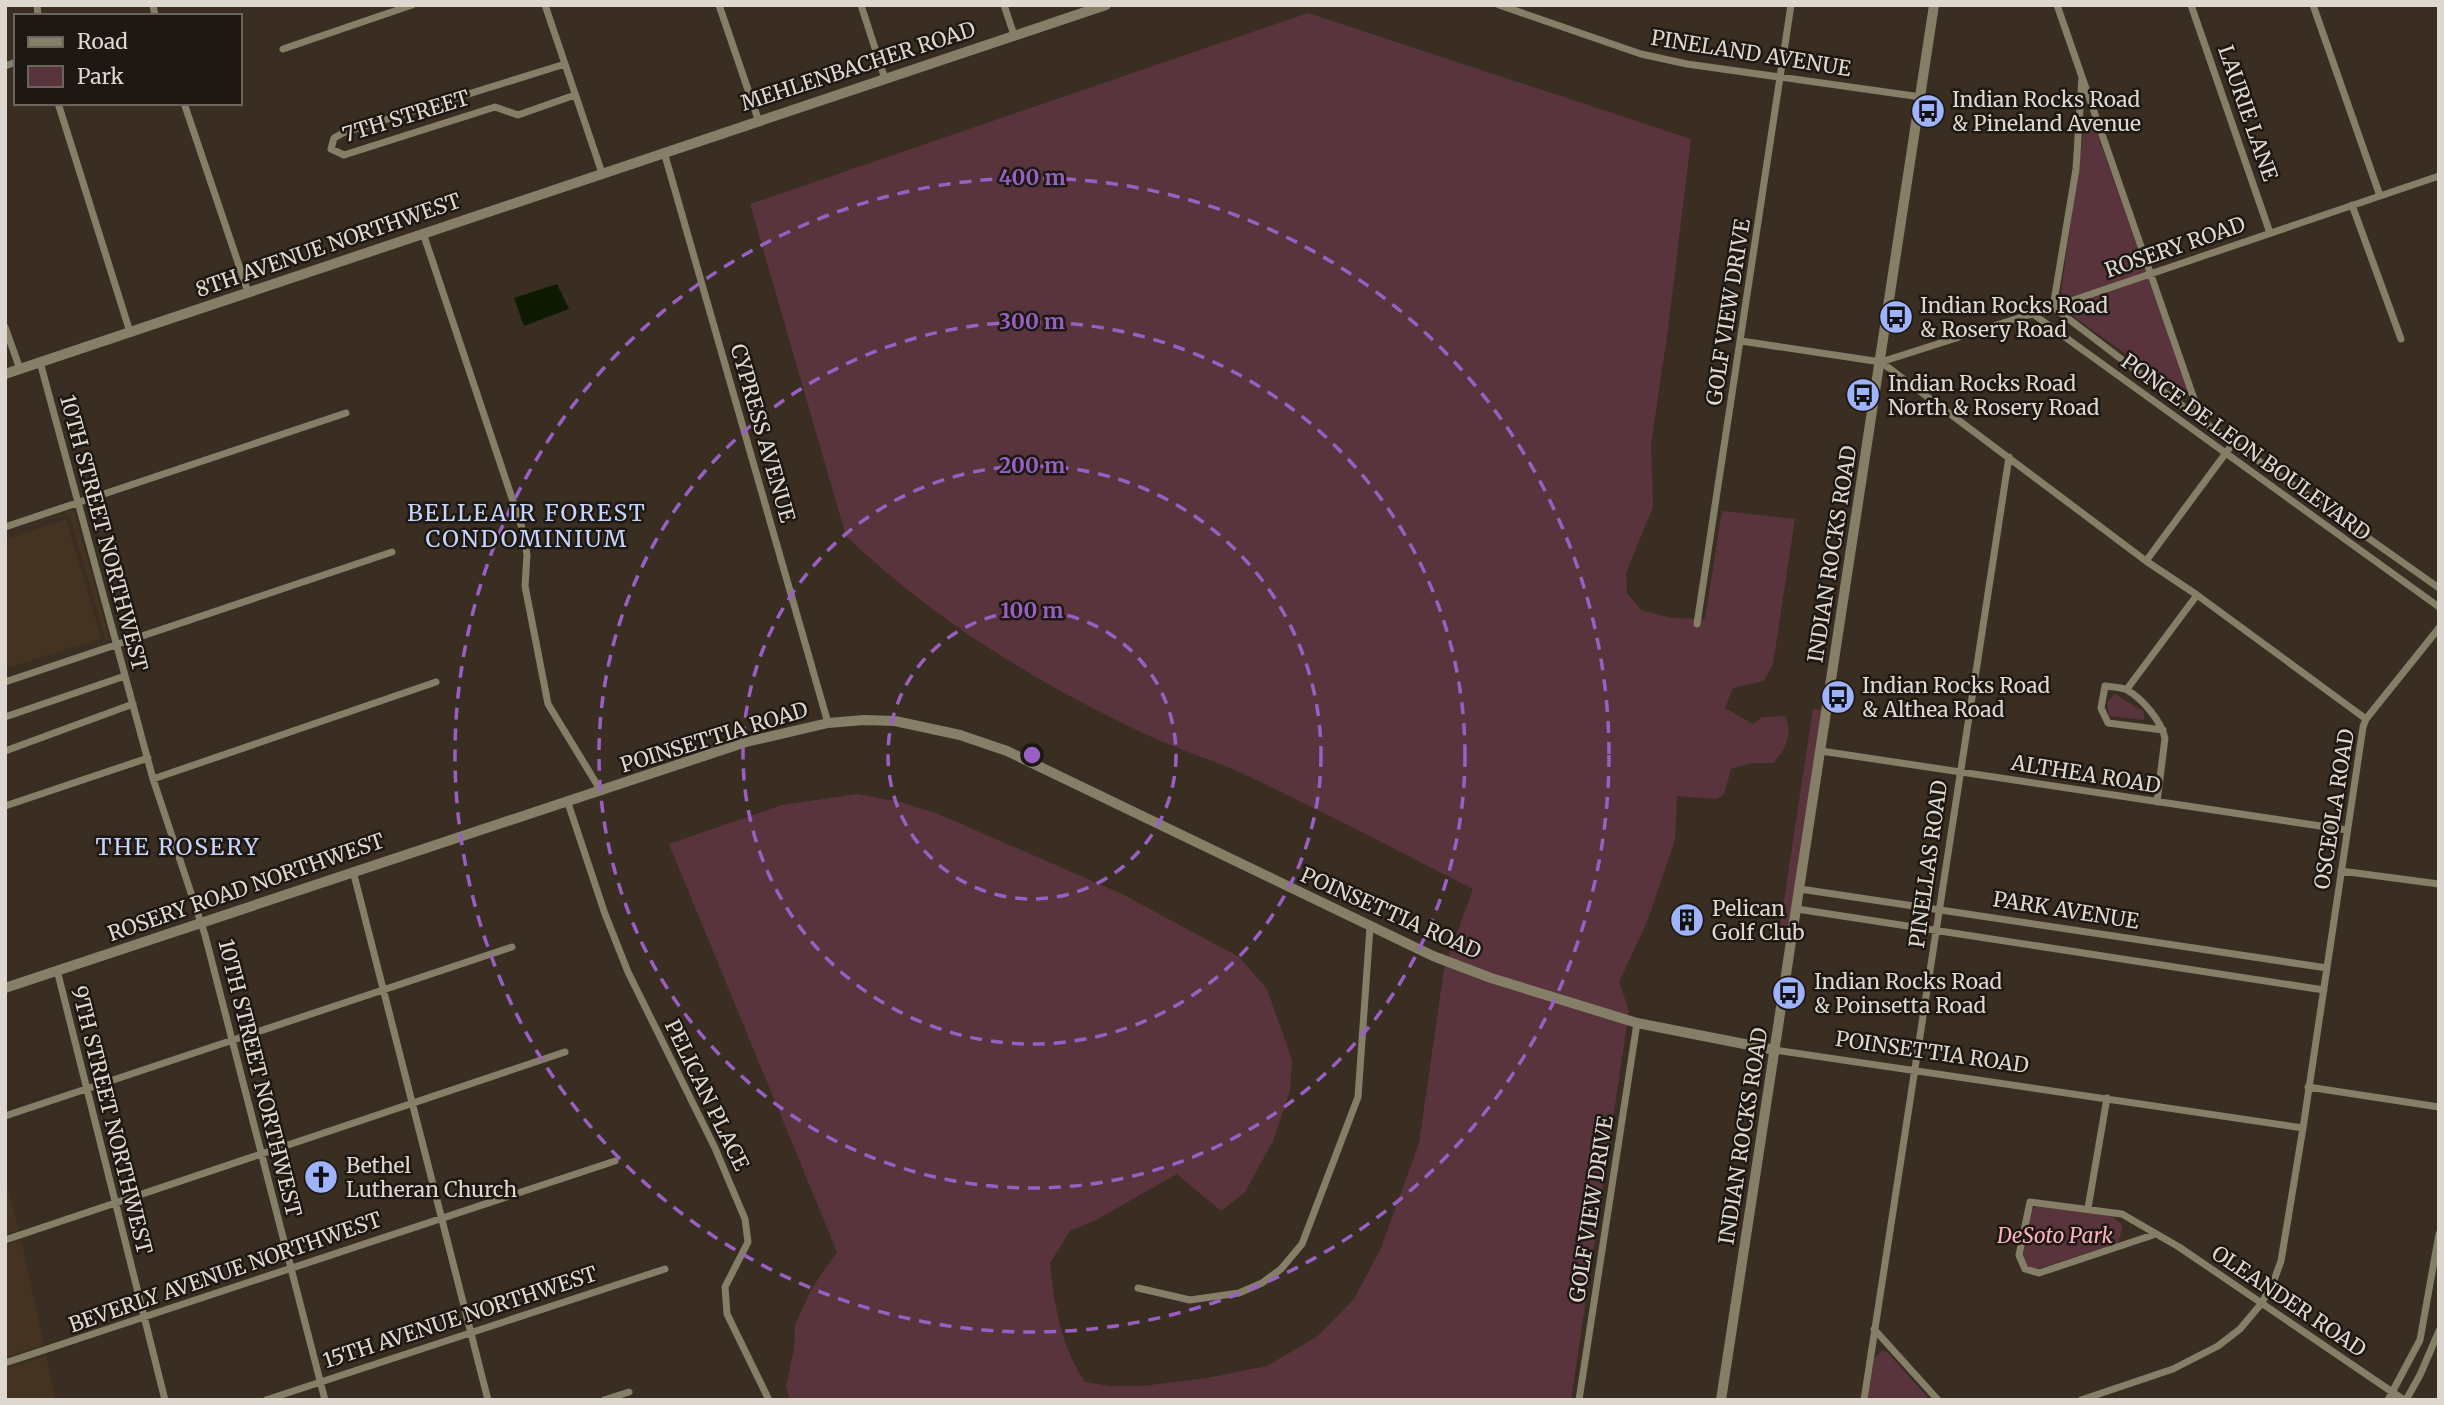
<svg xmlns="http://www.w3.org/2000/svg" width="2444" height="1405" font-family="Merriweather,serif">
<style>
.built{fill:#443321}
.green{fill:#5a343d}
.water{fill:#0e1a02}
.lines{fill:none;stroke-linecap:round;stroke-linejoin:round}
.minor{stroke:#847f66;stroke-width:7}
.tertiary{stroke:#847f66;stroke-width:10}
.ring{fill:none;stroke:#9960c4;stroke-width:3.5;stroke-dasharray:12 9}
.labels{text-anchor:middle;dominant-baseline:central;stroke-width:5;stroke-linejoin:round;paint-order:stroke}
.street-label{font-size:21px;fill:#dfd8d0;stroke:#1d1812}
.poi-label{font-size:21px;fill:#dfd8d0;stroke:#1d1812;text-anchor:start}
.park-label{font-size:21px;font-style:italic;fill:#fdb1c1;stroke:#1d1812}
.neighbourhood-label{font-size:23px;letter-spacing:2px;fill:#c7d4fe;stroke:#1d1812}
.centre{fill:#9960c4;stroke:#1d1812;stroke-width:3.5}
.ring-label{font-size:21px;text-anchor:middle;font-weight:bold;fill:#9960c4;stroke:#1d1812;stroke-width:5;stroke-linejoin:round;paint-order:stroke}
</style>
<rect width="100%" height="100%" fill="#3a2e22"/>
<path class="built" d="M74,510L110,640L102,643L105,637L70,517L65,514L5,534Z
M66,519L101,638L5,669V540Z
M5,1175L18,1230L5,1234Z
M21,1240L44,1345L5,1357V1246Z
M46,1356L56,1400H5V1369Z"/>
<path class="green" d="M1308,13L1691,139L1668,329L1651,445L1653,507L1626,573L1627,593L1641,610L1671,618L1705,619L1722,511L1795,519L1773,664L1764,681L1733,688L1725,708L1753,724L1762,717L1785,716C1793,735 1786,749 1773,763H1752L1731,769L1724,794L1717,799L1677,796L1675,840L1647,922L1619,982L1629,1011L1571,1400H790L786,1386L794,1349L795,1325L812,1288L837,1252L669,844L782,805L857,794L900,802L936,813L1122,894L1239,957L1267,989L1292,1060L1290,1090L1273,1141L1245,1192L1221,1211L1177,1174L1094,1221L1070,1231L1050,1263C1054,1305 1061,1346 1085,1382L1111,1386H1142L1207,1378L1267,1366L1318,1336L1354,1299L1381,1248L1419,1143L1444,969L1473,889C1399,851 1325,813 1250,777C1220,762 1187,753 1156,739C1045,688 934,621 846,536L750,204Z
M2090,119L2094,124L2189,395L2185,397L2069,313L2061,292L2085,122Z
M2115,694L2144,712V720L2109,716L2107,702Z
M1813,709L1822,710L1787,941L1778,940Z
M2039,1205L2111,1215L2123,1226L2118,1243L2034,1270L2025,1265L2023,1255L2031,1210Z
M1882,1351L1887,1352L1930,1400H1868L1874,1358Z"/>
<path class="water" d="M557,284L569,309L524,326L514,298Z"/>
<g class="lines">
<path class="minor" d="M37,5L38,16
M153,5L155,16
M545,5L602,173
M719,5L758,119
M861,5L885,79
M1004,5L1014,35
M1499,5L1641,54L1687,64L1921,97
M2057,5L2201,419
M2191,5L2270,233
M2313,5L2380,196
M283,49L412,5
M565,64L343,133L334,138L331,149L344,155L495,107L518,115L575,95
M5,66L16,62
M2082,77L2076,169L2053,307L2201,420L2439,588
M58,103L130,332
M184,103L248,292
M664,152L828,723
M2352,205L2401,339
M423,233L523,531L527,555L525,586L548,704L601,791
M2033,314L2439,607
M5,327L20,369
M1741,341L1881,362L2146,561L2197,595L2366,719
M40,362L153,779L205,935L325,1400
M1881,362L2053,307L2439,176
M5,527L346,413
M2146,561L2234,442
M1697,624L1791,5
M5,682L392,552
M2127,689L2197,595
M5,717L125,676
M5,751L133,704
M1821,751L2347,830
M153,779L436,682
M2157,802L2165,738C2161,721 2143,699 2127,690C2122,687 2111,687 2105,686L2101,708L2108,723L2163,730
M568,803L605,914L628,972L715,1148L745,1219L748,1242L725,1287L727,1314L769,1400
M5,806L148,758
M353,871L488,1400
M2341,871L2439,884
M1800,889L2327,968
M1797,909L2324,990
M57,970L165,1400
M1775,1050L2303,1128
M2308,1087L2439,1107
M5,1116L512,947
M2088,1208L2107,1098
M2153,1235L2039,1273L2025,1269L2019,1255L2030,1202L2122,1214L2179,1247L2404,1400
M5,1240L565,1052
M1138,1288L1190,1300L1239,1293L1262,1283L1281,1269L1302,1244L1358,1097L1370,927
M1874,1329L1938,1400
M5,1363L615,1161
M266,1400L665,1269
M604,1400L629,1392
M1579,1400L1637,1023
M1864,1400L2009,457
M2081,1400L2173,1369L2218,1346L2240,1329L2261,1304L2273,1283L2281,1261L2303,1128L2363,727L2366,719L2439,628
M2388,1400L2420,1340L2439,1234
M2406,1400L2420,1375L2439,1331"/>
<path class="tertiary" d="M5,374L1106,5
M5,988L746,742L828,723L864,720L895,721L960,735L1007,751L1433,956L1491,978L1637,1023L1775,1050
M1721,1400L1934,5"/>
</g>
<g class="ring">
<circle cx="1032" cy="755" r="144"/>
<circle cx="1032" cy="755" r="289"/>
<circle cx="1032" cy="755" r="433"/>
<circle cx="1032" cy="755" r="577"/>
</g>
<defs>
<g id="bus-disc" transform="scale(1.75)"><circle r="9.5" fill="#9fb3fd" stroke="#1d1812"/><path d="M-5-6H5V4H4V6H2V4H-2V6H-4V4H-5ZM-3.5-4V0h7V-4ZM-3.5 1.2v1.5H-2V1.2ZM2 1.2v1.5H3.5V1.2Z" fill="#111"/></g>
<g id="building-disc" transform="scale(1.75)"><circle r="9.5" fill="#9fb3fd" stroke="#1d1812"/><path d="M-4-6H4V6H1V3H-1V6H-4ZM-2.5-4.3h1.7v1.8h-1.7ZM.8-4.3h1.7v1.8H.8ZM-2.5-1h1.7V.8h-1.7ZM.8-1h1.7V.8H.8Z" fill="#111"/></g>
<g id="church-disc" transform="scale(1.75)"><circle r="9.5" fill="#9fb3fd" stroke="#1d1812"/><path d="M-1.2-6h2.4v3.5h3.3v2.4h-3.3V6h-2.4V-.1h-3.3v-2.4h3.3Z" fill="#111"/></g>
</defs>
<g fill-rule="evenodd">
<use href="#bus-disc" x="1928" y="111"/>
<use href="#bus-disc" x="1896" y="317"/>
<use href="#bus-disc" x="1863" y="395"/>
<use href="#bus-disc" x="1838" y="697"/>
<use href="#building-disc" x="1687" y="920"/>
<use href="#bus-disc" x="1789" y="993"/>
<use href="#church-disc" x="321" y="1177"/>
</g>
<g class="labels">
<g class="street-label">
<text transform="translate(1751 53) rotate(9)">PINELAND AVENUE</text>
<text transform="translate(858 66) rotate(-18)">MEHLENBACHER ROAD</text>
<text transform="translate(2248 113) rotate(71)">LAURIE LANE</text>
<text transform="translate(406 116) rotate(-17)">7TH STREET</text>
<text transform="translate(328 245) rotate(-19)">8TH AVENUE NORTHWEST</text>
<text transform="translate(2175 247) rotate(-19)">ROSERY ROAD</text>
<text transform="translate(1728 312) rotate(-81)">GOLF VIEW DRIVE</text>
<text transform="translate(763 433) rotate(74)">CYPRESS AVENUE</text>
<text transform="translate(2246 447) rotate(36)">PONCE DE LEON BOULEVARD</text>
<text transform="translate(104 533) rotate(75)">10TH STREET NORTHWEST</text>
<text transform="translate(1832 554) rotate(-81)">INDIAN ROCKS ROAD</text>
<text transform="translate(714 737) rotate(-17)">POINSETTIA ROAD</text>
<text transform="translate(2086 774) rotate(9)">ALTHEA ROAD</text>
<text transform="translate(2334 809) rotate(-81)">OSCEOLA ROAD</text>
<text transform="translate(1928 864) rotate(-82)">PINELLAS ROAD</text>
<text transform="translate(246 887) rotate(-19)">ROSERY ROAD NORTHWEST</text>
<text transform="translate(2066 910) rotate(9)">PARK AVENUE</text>
<text transform="translate(1391 913) rotate(24)">POINSETTIA ROAD</text>
<text transform="translate(1932 1052) rotate(8)">POINSETTIA ROAD</text>
<text transform="translate(260 1078) rotate(76)">10TH STREET NORTHWEST</text>
<text transform="translate(707 1095) rotate(64)">PELICAN PLACE</text>
<text transform="translate(112 1120) rotate(76)">9TH STREET NORTHWEST</text>
<text transform="translate(1743 1136) rotate(-81)">INDIAN ROCKS ROAD</text>
<text transform="translate(1591 1209) rotate(-81)">GOLF VIEW DRIVE</text>
<text transform="translate(225 1272) rotate(-19)">BEVERLY AVENUE NORTHWEST</text>
<text transform="translate(2289 1301) rotate(34)">OLEANDER ROAD</text>
<text transform="translate(460 1317) rotate(-18)">15TH AVENUE NORTHWEST</text>
</g>
<g class="poi-label">
<text x="1952" y="99">Indian Rocks Road<tspan x="1952" dy="24">&amp; Pineland Avenue</tspan></text>
<text x="1920" y="305">Indian Rocks Road<tspan x="1920" dy="24">&amp; Rosery Road</tspan></text>
<text x="1888" y="383">Indian Rocks Road<tspan x="1888" dy="24">North &amp; Rosery Road</tspan></text>
<text x="1862" y="685">Indian Rocks Road<tspan x="1862" dy="24">&amp; Althea Road</tspan></text>
<text x="1712" y="908">Pelican<tspan x="1712" dy="24">Golf Club</tspan></text>
<text x="1814" y="981">Indian Rocks Road<tspan x="1814" dy="24">&amp; Poinsetta Road</tspan></text>
<text x="346" y="1165">Bethel<tspan x="346" dy="24">Lutheran Church</tspan></text>
</g>
<g class="park-label">
<text x="2055" y="1235">DeSoto Park</text>
</g>
<g class="neighbourhood-label">
<text x="527" y="512">BELLEAIR FOREST<tspan x="527" dy="26">CONDOMINIUM</tspan></text>
<text x="178" y="846">THE ROSERY</text>
</g>
</g>
<circle cx="1032" cy="755" r="10" class="centre"/>
<g class="ring-label">
<text x="1032" y="185">400 m</text>
<text x="1032" y="329">300 m</text>
<text x="1032" y="473">200 m</text>
<text x="1032" y="618">100 m</text>
</g>
<rect width="2444" height="1405" fill="none" stroke="#dfd8d0" stroke-width="14"/>
<rect x="14" y="14" width="228" height="91" fill="#1d1812" stroke="#6b655e" stroke-width="2"/>
<rect x="28" y="37" width="35" height="10" fill="#847f66" stroke="#6b655e" stroke-width="2"/>
<text x="77" y="49" font-size="21" fill="#dfd8d0">Road</text>
<rect x="28" y="66" width="35" height="21" fill="#5a343d" stroke="#6b655e" stroke-width="2"/>
<text x="77" y="84" font-size="21" fill="#dfd8d0">Park</text>
</svg>
